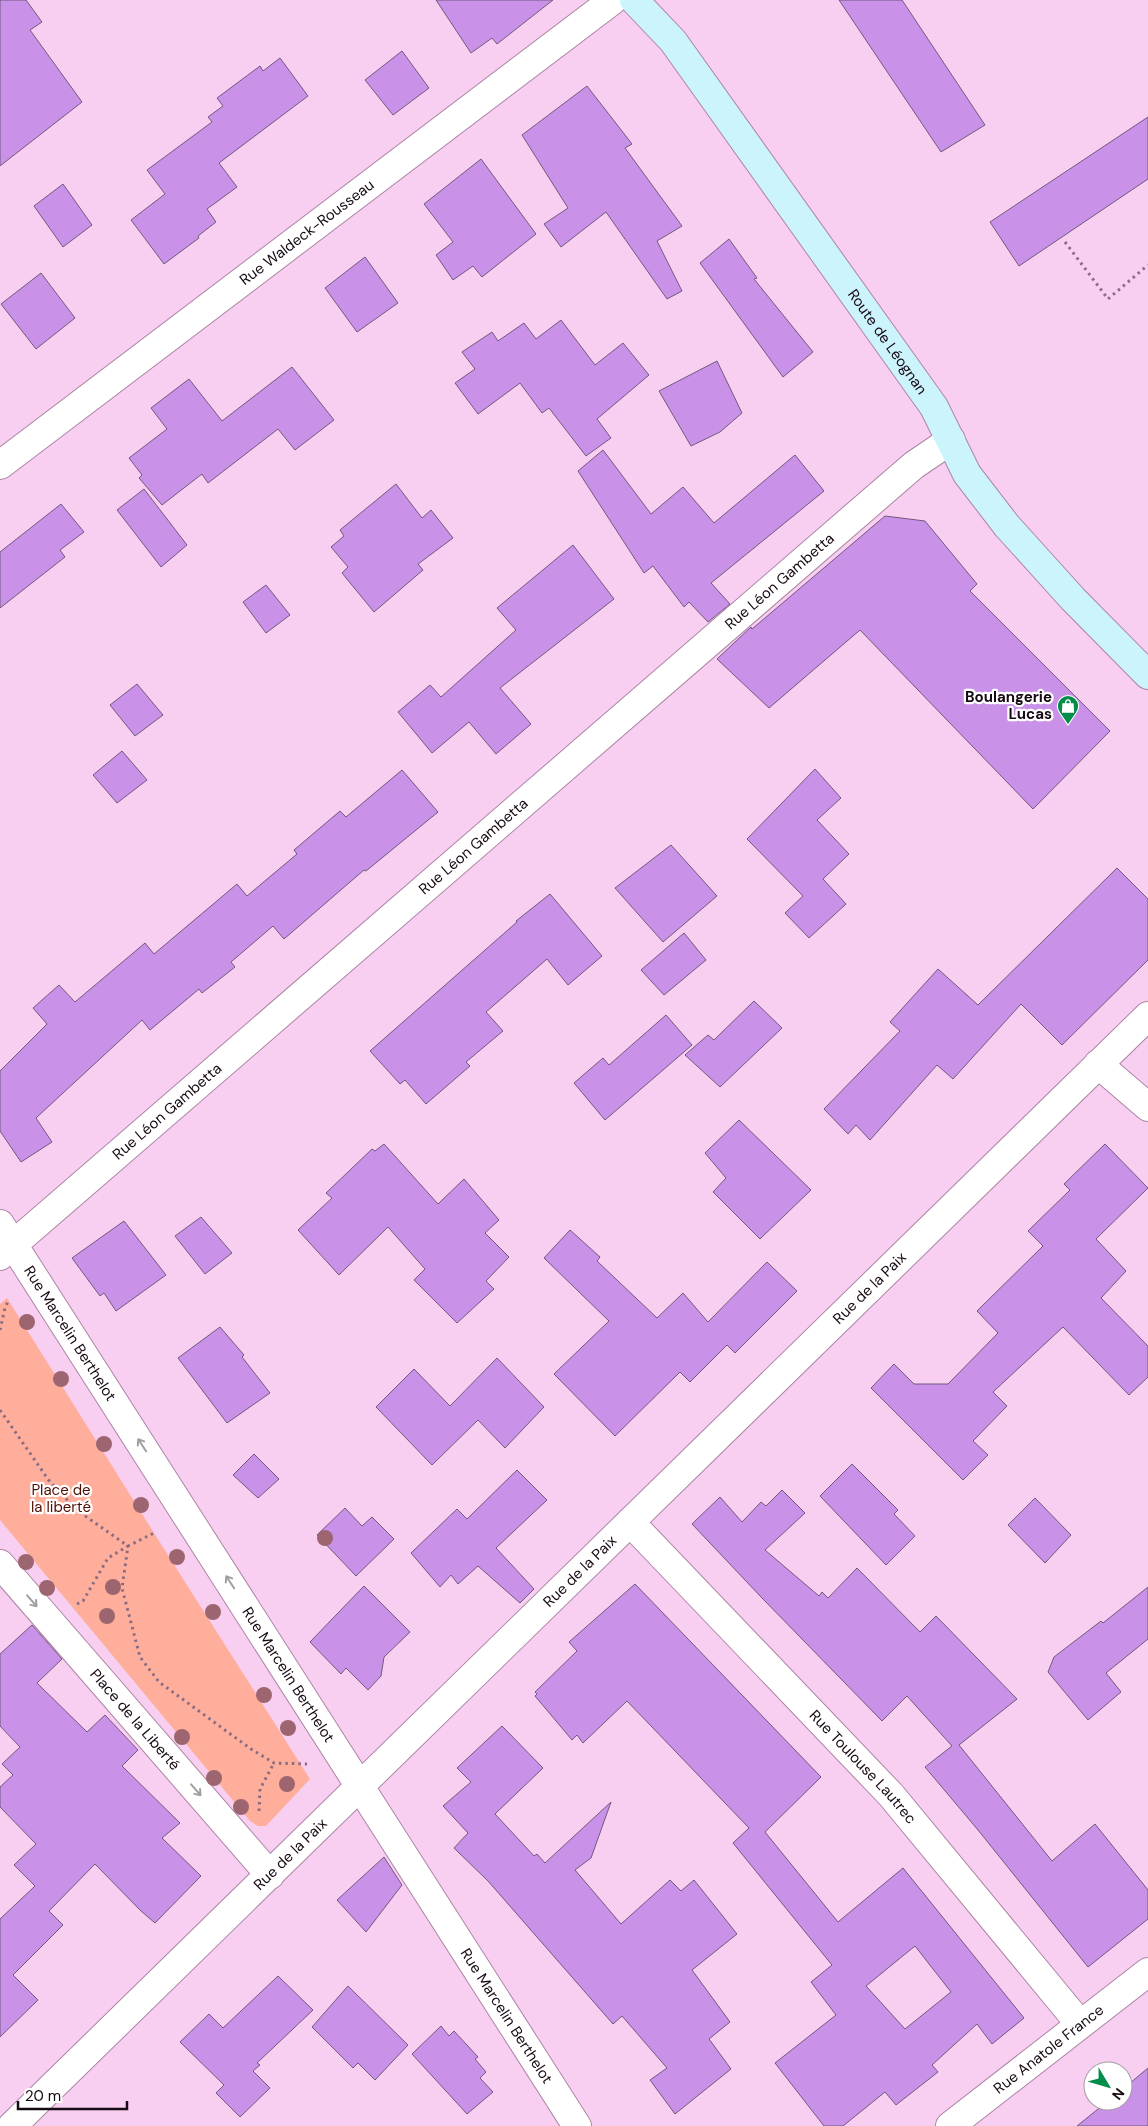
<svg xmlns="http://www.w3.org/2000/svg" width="1148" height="2126" font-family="'DM Sans',sans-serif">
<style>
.green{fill:#ffae9c}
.building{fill:#c991e7;stroke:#71597e;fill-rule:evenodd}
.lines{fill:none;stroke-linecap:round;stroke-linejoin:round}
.street-casing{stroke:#ac85a4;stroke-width:30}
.secondary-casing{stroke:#ac85a4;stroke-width:30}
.path{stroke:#896d83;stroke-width:3;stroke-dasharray:2.5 4;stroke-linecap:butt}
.street{stroke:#fff;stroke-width:28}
.secondary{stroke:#ccf4fd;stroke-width:28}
.tree{fill:#9c656f}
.oneway{stroke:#a29da1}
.labels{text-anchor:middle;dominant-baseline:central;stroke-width:4.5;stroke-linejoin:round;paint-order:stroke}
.street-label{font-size:15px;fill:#170914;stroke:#fff}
.poi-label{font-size:15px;font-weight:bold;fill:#170914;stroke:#fff;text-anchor:end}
.park-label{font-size:15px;fill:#500f04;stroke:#fff}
</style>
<rect width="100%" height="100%" fill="#f9cff1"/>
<path class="green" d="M7,1298L154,1533L310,1779L266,1826H258L250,1821L0,1520V1304Z"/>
<path class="building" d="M0,0H26L42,22L30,30L82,102L0,166Z
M436,0H553L497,44L492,38L471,53Z
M839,0H902L985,125L941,152Z
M402,51L429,88L393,115L365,80Z
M280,58L308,96L219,163L237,187L207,209L216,222L198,236L199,238L164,264L131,220L165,194L147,170L212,122L208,117L223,106L217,98L260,66L263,71Z
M587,86L632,144L625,148L682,226L657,241L682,291L667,299L606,212L561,247L544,224L568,208L522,135Z
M1148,117V179L1019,266L990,222Z
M481,159L536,234L482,277L473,266L453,280L436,255L453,242L424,204Z
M63,184L92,225L63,247L34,206Z
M729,239L757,278L754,279L813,352L783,377L700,263Z
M365,257L398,303L357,332L325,288Z
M41,273L75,318L36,349L1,304Z
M561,320L595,365L623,343L649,375L597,419L611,438L586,456L549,408L542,413L520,383L478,414L455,383L475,369L462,352L492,332L498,341L524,323L536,339Z
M717,361L742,413L720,432L691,446L659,391Z
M292,367L334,420L295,450L278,429L208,483L202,474L162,505L139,478L142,475L129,458L167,429L151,408L189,379L222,421Z
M603,450L651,514L683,487L714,523L795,455L824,491L711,583L730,604L708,622L689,602L684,607L653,566L644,573L578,471Z
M396,484L422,518L431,510L453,538L418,564L423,570L374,612L342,573L348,567L331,547L344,536L340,530Z
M144,489L187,545L161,567L117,510Z
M61,504L84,532L60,550L65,557L0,608V552Z
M885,516L925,521L977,584L970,591L1110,731L1033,809L860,630L769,708L717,659L751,627L752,629Z
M573,545L614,599L500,688L531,724L496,754L469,722L432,753L398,712L430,685L441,697L516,630L497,608Z
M266,585L290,615L266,633L243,602Z
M137,684L163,715L135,736L110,705Z
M122,751L147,780L117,803L93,775Z
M815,769L841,798L817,820L849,854L823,879L846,904L809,938L785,913L803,896L747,839Z
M402,770L438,812L366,871L364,870L284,939L273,926L231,962L235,967L202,993L199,989L150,1030L142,1020L36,1118L52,1142L21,1162L0,1131V1071L47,1024L33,1008L59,985L75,1002L145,943L154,954L237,884L247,896L297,854L294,850L340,811L346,817Z
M671,845L717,896L663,942L615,888Z
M1117,868L1148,899V960L1062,1045L1021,1004L953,1079L937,1065L870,1140L856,1125L848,1134L824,1109L900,1031L890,1022L938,969L978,1005Z
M550,894L602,956L568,985L547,959L486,1012L503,1031L466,1062L470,1066L426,1104L405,1080L400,1084L370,1051L517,922L516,921Z
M684,933L706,960L664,995L641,970Z
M754,1001L782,1028L720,1087L685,1055L708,1035L714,1040Z
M666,1015L692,1045L605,1120L574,1083L603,1058L609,1065Z
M739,1120L811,1190L760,1239L713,1192L726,1178L705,1153Z
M384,1144L438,1204L464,1179L499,1220L485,1233L509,1257L486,1281L494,1289L457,1323L414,1280L425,1269L388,1227L339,1275L298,1230L332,1198L326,1193L372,1149L375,1151Z
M1105,1144L1148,1188L1096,1239L1126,1271L1101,1298L1148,1346V1377L1129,1395L1063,1327L993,1392L1007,1406L973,1441L988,1455L963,1480L871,1388L894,1364L914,1384H948L998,1333L977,1311L1043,1246L1028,1231L1070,1190L1064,1184Z
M201,1217L232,1253L205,1274L175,1236Z
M124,1221L166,1275L116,1311L104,1293L100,1296L72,1258Z
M570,1230L600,1257L597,1261L657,1318L683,1293L708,1322L767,1262L797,1291L735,1353L727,1345L690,1382L680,1372L615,1436L554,1374L609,1321L544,1258Z
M220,1327L244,1355L242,1357L270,1393L227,1423L178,1358Z
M497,1358L544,1407L505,1448L478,1420L432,1465L376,1407L414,1369L450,1406Z
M254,1454L279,1479L258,1498L233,1475Z
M852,1464L898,1510L894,1514L915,1536L886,1565L820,1496Z
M517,1470L547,1500L496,1548L534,1589L520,1603L478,1566L458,1584L451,1575L440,1587L411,1553L457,1509L467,1519Z
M782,1490L805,1513L765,1550L819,1596L822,1592L828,1598L857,1568L920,1632L936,1616L1017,1699L959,1745L1052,1861L1095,1824L1148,1890V1919L1088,1967L978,1830L925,1767L952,1746L907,1696L882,1721L762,1598L692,1524L720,1497L742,1522L761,1502L766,1506Z
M1035,1498L1071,1535L1045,1563L1008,1525Z
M345,1508L362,1526L372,1517L394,1539L356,1576L317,1535Z
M635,1584L821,1777L765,1832L838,1922L903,1868L1024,2018L992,2044L977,2024L932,2065L938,2072L896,2105L885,2092L843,2126H824L775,2063L836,2015L811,1982L832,1965L733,1843L749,1828L627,1701L583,1743L577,1735L572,1740L535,1696L537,1694L535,1692L577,1651L569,1642ZM915,1946L951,1992L905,2029L866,1986Z
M364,1586L410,1632L384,1657L381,1676L368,1690L346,1668L341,1674L310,1642Z
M1148,1587V1639L1106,1673L1121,1692L1088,1720L1048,1672L1054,1657L1101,1621L1103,1623Z
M32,1625L62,1659L37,1683L87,1732L105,1715L138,1750L122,1766L180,1823L162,1838L201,1876L155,1923L141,1911L95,1864L49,1911L63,1925L13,1975L38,2000L0,2037V1919L35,1886L14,1865L36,1844L0,1807V1787L13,1775L2,1764L20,1747L0,1726V1654Z
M502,1726L543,1768L495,1814L534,1856L537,1854L545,1863L611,1802L591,1858L575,1870L621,1924L670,1880L681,1891L694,1880L737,1934L692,1970L730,2022L709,2039L731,2069L675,2114L650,2080L667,2068L622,2016L613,2024L488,1881L454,1848L468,1833L443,1806L471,1782L457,1768Z
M384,1857L402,1885L366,1932L337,1900Z
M278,1976L313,2010L257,2063L260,2065L253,2071L270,2088L240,2117L216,2093L224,2085L180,2042L209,2014L223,2028Z
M348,1986L408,2045L375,2080L358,2063L353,2068L312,2027Z
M441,2026L449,2036L454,2031L478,2057L475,2059L486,2072L480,2078L493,2092L467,2114L412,2054Z
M1148,2068V2126H1077L1108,2101H1123V2089Z"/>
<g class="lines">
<g class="street-casing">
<g id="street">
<path id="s1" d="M0,465L613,0"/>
<path d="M1098,1064L1148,1107"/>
<path id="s2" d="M0,1224L577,2126"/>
<path id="s3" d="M0,1256L914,465L951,440"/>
<path id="s4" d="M630,1522L891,1795L1080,2024"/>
<path id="s5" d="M0,1564L270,1875"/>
<path id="s6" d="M12,2126L1148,1016"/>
<path id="s7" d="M950,2126L1148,1972"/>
</g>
</g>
<g class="secondary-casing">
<g id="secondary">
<path id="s8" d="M634,0L673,41L934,407L967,474L1007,526L1073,599L1148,675"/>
</g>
</g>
<path class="path" d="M1065,242L1108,299L1148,265
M0,1330L5,1308L9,1299
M0,1410L50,1482L78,1511L128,1546L154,1533
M77,1604L83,1601L108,1558L128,1546L122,1588L140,1657L159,1682L251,1749L274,1763L307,1764
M259,1811L260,1789L274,1763"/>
<use href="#street" class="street"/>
<use href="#secondary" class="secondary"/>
</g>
<g class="tree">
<circle cx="27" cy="1322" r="8"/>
<circle cx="61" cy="1379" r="8"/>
<circle cx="104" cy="1444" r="8"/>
<circle cx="141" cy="1505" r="8"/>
<circle cx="325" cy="1538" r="8"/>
<circle cx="177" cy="1557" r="8"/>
<circle cx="26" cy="1562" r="8"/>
<circle cx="113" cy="1587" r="8"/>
<circle cx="47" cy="1588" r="8"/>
<circle cx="213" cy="1612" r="8"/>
<circle cx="107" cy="1616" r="8"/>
<circle cx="264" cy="1695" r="8"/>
<circle cx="288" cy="1728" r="8"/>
<circle cx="182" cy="1737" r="8"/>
<circle cx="214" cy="1778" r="8"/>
<circle cx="287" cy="1784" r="8"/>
<circle cx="241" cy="1807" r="8"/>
</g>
<defs><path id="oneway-shaft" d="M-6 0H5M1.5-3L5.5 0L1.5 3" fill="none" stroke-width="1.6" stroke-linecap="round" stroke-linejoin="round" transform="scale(1.25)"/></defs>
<g class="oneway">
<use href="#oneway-shaft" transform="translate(142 1445) rotate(-123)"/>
<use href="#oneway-shaft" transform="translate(230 1582) rotate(-123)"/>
<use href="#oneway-shaft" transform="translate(32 1601) rotate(49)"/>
<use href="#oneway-shaft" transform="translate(196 1790) rotate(49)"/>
</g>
<defs>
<g id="shop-pin" transform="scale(1.125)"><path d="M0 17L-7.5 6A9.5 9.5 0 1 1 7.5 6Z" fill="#038d4a" stroke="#fff"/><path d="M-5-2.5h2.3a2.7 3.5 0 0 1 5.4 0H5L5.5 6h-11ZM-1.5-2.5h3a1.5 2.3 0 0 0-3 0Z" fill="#fff"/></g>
</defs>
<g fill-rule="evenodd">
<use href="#shop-pin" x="1068" y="706"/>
</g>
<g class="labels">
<g class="street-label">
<text stroke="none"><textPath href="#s1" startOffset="385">Rue Waldeck-Rousseau</textPath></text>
<text stroke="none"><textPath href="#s8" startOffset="426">Route de Léognan</textPath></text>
<text stroke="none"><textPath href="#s3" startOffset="1031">Rue Léon Gambetta</textPath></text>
<text stroke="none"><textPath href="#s3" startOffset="626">Rue Léon Gambetta</textPath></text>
<text stroke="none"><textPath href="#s3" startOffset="221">Rue Léon Gambetta</textPath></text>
<text stroke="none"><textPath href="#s6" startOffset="1199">Rue de la Paix</textPath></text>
<text stroke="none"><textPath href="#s2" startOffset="130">Rue Marcelin Berthelot</textPath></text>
<text stroke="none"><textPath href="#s6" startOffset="794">Rue de la Paix</textPath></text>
<text stroke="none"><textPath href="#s2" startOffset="535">Rue Marcelin Berthelot</textPath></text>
<text stroke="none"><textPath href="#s5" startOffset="206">Place de la Liberté</textPath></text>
<text stroke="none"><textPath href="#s4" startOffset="338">Rue Toulouse Lautrec</textPath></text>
<text stroke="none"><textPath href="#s6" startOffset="389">Rue de la Paix</textPath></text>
<text stroke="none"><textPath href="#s2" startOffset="940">Rue Marcelin Berthelot</textPath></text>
<text stroke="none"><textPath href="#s7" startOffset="125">Rue Anatole France</textPath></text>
</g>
<g class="poi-label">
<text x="1052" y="697">Boulangerie<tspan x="1052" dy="17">Lucas</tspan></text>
</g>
<g class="park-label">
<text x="61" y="1490">Place de<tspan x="61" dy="17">la liberté</tspan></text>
</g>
</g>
<g transform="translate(1108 2086) rotate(128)"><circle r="24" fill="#ffffff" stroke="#a29da1"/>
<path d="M0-4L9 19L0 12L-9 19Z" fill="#038d4a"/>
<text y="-8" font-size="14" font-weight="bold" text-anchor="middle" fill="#170914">N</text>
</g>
<path d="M18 2101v8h109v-8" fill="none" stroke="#170914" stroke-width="2.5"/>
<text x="25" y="2101" font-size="15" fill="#170914" stroke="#ffffff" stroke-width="4" paint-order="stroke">20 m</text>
</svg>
